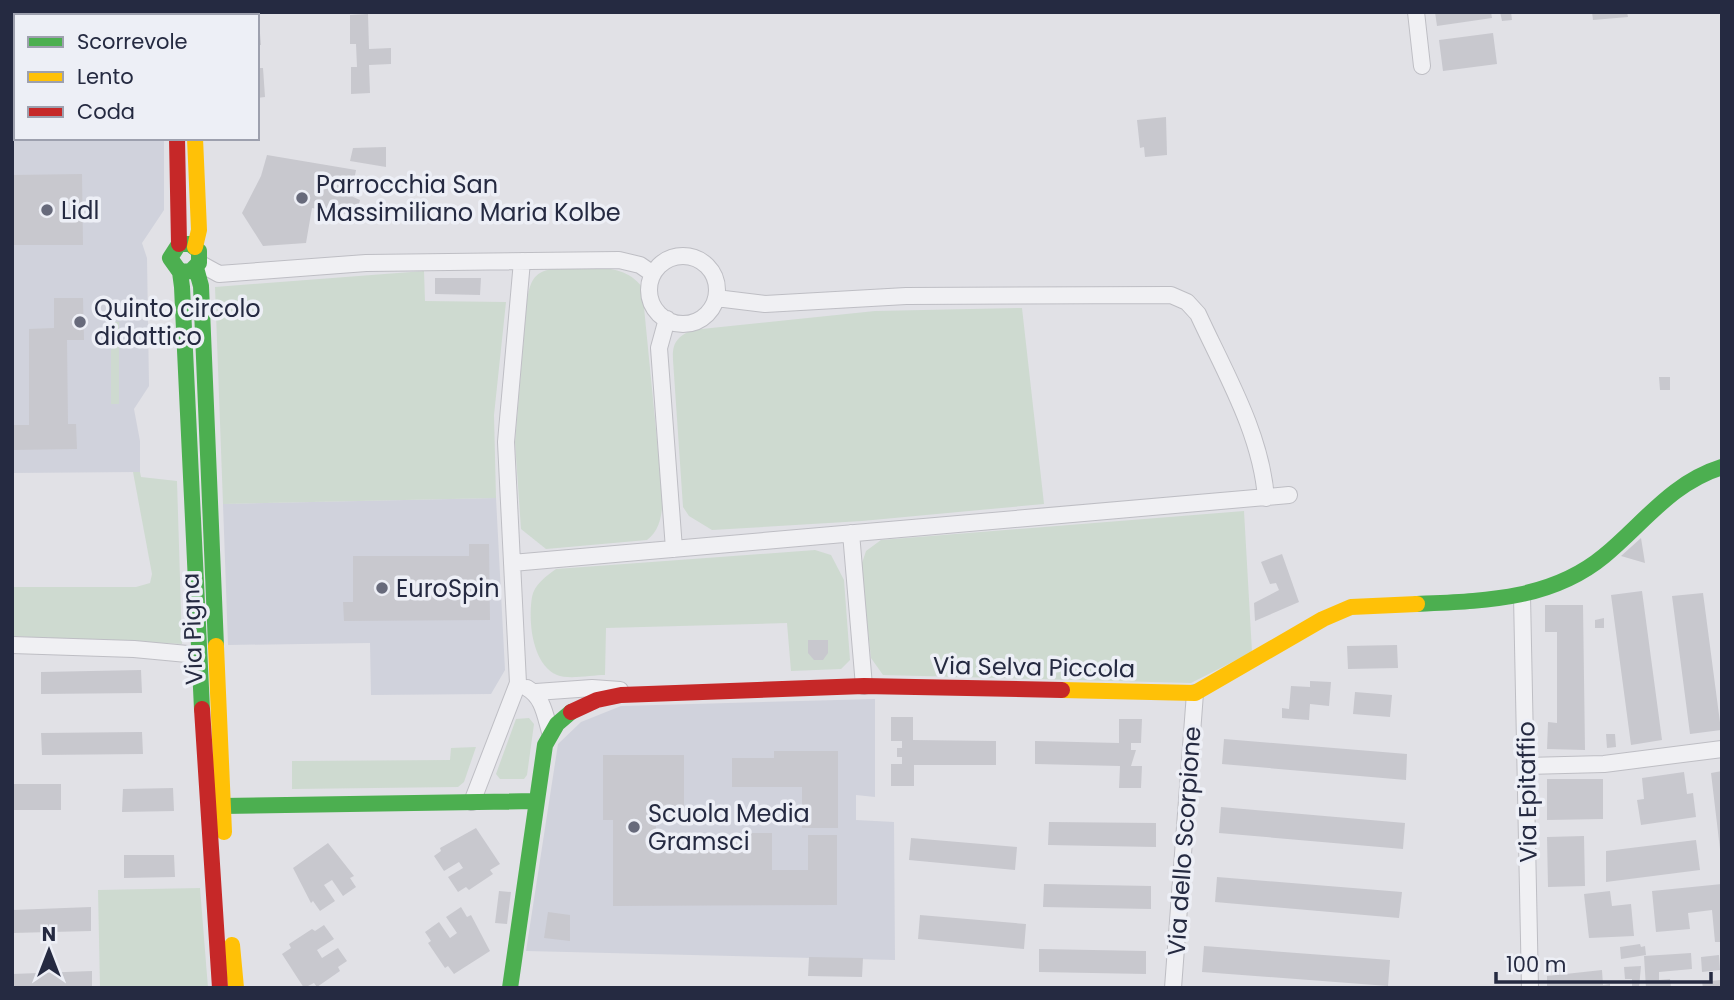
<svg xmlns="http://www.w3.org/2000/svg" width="1734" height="1000" font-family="Poppins,sans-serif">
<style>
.built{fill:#d0d2dc}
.green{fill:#cedad0}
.building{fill:#c8c8ce}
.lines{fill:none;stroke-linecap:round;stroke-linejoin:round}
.street-casing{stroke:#bebec4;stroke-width:18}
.street{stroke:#f0f0f3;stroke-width:16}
.fast{stroke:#4caf50;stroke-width:16}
.slow{stroke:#ffc107;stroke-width:16}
.jam{stroke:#c62828;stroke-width:16}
.poi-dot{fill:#676a7b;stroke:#edeff6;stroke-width:2.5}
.labels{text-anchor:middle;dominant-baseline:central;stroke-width:7;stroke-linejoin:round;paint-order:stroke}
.poi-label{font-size:24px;fill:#252a41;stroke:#edeff6;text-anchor:start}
.street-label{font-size:24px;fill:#252a41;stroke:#edeff6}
</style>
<rect width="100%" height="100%" fill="#e1e1e6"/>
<path class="built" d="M12,83H16V138H164V210L142,243L147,258L149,386L134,409L140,441V472L12,473Z
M496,498L505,670L491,694L371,695L370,643L228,645L223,504Z
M875,699V797L856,795V820L894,822L895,960L526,951L558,744L581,722L621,706Z"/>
<path class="green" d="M552,269C583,269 622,260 642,287L663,501C661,517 660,530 647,540L546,549L521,529L515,442L527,300C530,283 533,272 552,269Z
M424,271L425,301L506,302L494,415L496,498L223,504L215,287Z
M1022,308L1044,504L862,521L712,530L689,516L683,507L673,360C672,343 677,337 692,330L875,311Z
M111,322H119V404H111Z
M133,472H140L141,477L177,481L182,644L12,636V587H136L150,583L152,574Z
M1244,511L1252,652L1191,683L883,675L871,658L861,566L866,551L881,540Z
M815,550L831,555L844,580L850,660L841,669L791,671L787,623L606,628L605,675C592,675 568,680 557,675C532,664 528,621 532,597C534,585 546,576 556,569Z
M516,719L529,718L534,724L527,775L524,779H500L496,774Z
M476,747L464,782L458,787L292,789V761L450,760L451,748Z
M200,888L208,988H100L98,890Z"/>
<path class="building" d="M1435,12H1491L1492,18L1437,26Z
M1500,12H1511L1512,20L1502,21Z
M1592,12H1627L1628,17L1593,20Z
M368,14L369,49L391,48V64L369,65L370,93L351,94V67H357L356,44H350V15Z
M257,22H259L261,45H257Z
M1493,33L1497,64L1443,71L1439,40Z
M257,68H263L265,97L257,98Z
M1166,117L1167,155L1145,157L1144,147L1140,148L1137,120Z
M386,147V167L350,161L353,148Z
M267,155L356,170L351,196L360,200L356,216L312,208L306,243L263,246L242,213L261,176Z
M82,174L83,245H12V175Z
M435,278H481L480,295L435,294Z
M54,298H83L84,340H67L68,424H76L77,449L12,450V425H29V329L54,328Z
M1659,377H1670V390H1660Z
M1641,538L1645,563L1621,556Z
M469,544H489L490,620L344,621L343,602H353V556H469Z
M1282,554L1299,602L1255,621L1254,603L1279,590L1276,583L1270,584L1261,562Z
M1642,591L1662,740L1631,745L1611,595Z
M1703,593L1721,730L1690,734L1672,596Z
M1545,605H1583L1585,750L1547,749L1548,722L1557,723V632H1545Z
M1604,618V628H1595V620Z
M808,640H828V653L823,660H814L808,653Z
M1397,645L1398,668L1348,669L1347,646Z
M141,670L142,693L41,694V672Z
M1310,681L1331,682L1329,706L1310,704L1309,720L1282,718V708L1289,709L1291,686L1310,687Z
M1355,692L1392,695L1390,717L1353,714Z
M891,717H913V740L996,741V765H914V786H891V764H902V757H897V748H902V741H891Z
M1119,719H1142L1141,743H1131V750H1136L1131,766H1142L1141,788H1119L1120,766L1035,764V741L1119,743Z
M142,732L143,754L42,755L41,733Z
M1606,734H1615L1616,747L1607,748Z
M1224,739L1407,754L1406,780L1222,764Z
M774,751H838V828H802V787H732V758H774Z
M603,755H684V810L656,811V846H747V833H772V870H808V835H837V905L613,906V820H603Z
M1722,771V848L1720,849L1711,773Z
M1684,772L1687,794L1693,793L1696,817L1641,825L1637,800L1644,799L1642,778Z
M1547,779H1603V819L1547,820Z
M13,784H61V810H13Z
M173,788L174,811L122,812L123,789Z
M1221,807L1405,823L1403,849L1219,833Z
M1049,822L1156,823V847L1048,845Z
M476,828L500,864L490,870L493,874L469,890L466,887L458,892L448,877L463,868L459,862L444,871L434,856L441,851L440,848Z
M1584,836L1585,886L1548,887L1547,837Z
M911,838L1017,847L1015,870L909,860Z
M1696,840L1700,870L1606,882V851Z
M328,843L354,876L350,878L356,887L343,896L332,880L324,885L335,901L320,911L313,901L311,903L293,868Z
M124,855H174L175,877L124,878Z
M1217,877L1402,892L1399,918L1215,902Z
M1044,884L1151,886V909L1043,907Z
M1722,884V942H1715L1712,910L1688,913L1690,929L1656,932L1652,891Z
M499,891L511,892L507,924L495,923Z
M1610,891L1612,906L1631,904L1634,936L1589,938L1584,894Z
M91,907V931L12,933V910Z
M461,907L467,917L471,915L490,951L454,974L448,966L445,968L428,943L431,941L425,932L439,922L450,938L457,933L446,917Z
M548,912L570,915V941L544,938Z
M920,915L1026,924L1024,949L918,939Z
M324,925L334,939L317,950L322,958L338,948L347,961L338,967L340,971L317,987L314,983L304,988L282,954L291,948L289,944L312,929L315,931Z
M1640,944L1641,947L1645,946L1646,955L1621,959L1620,947Z
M1204,946L1390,960L1388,986L1202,972Z
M1039,949L1146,951V974L1039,972Z
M1691,953L1692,969L1659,972V980L1670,979L1671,988H1646L1644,956Z
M1719,955L1720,970L1702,972L1701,957Z
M809,957L863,958L862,977L808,976Z
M1641,966L1639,988H1632V979H1625L1624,967Z
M1602,970L1603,985L1610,984V988H1547V976Z
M92,971V988H12V974Z
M1720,980L1721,988H1703L1702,982Z"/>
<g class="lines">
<g class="street-casing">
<path id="street" d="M1416,12L1422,66
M649 290a34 34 0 1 1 68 0a34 34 0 1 1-68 0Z
M199,263L219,274L366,263L619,260L640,265L653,274
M716,298L765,304L906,296L1171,295L1187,302L1198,314C1225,373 1261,433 1266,498
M667,319L659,348L674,549
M851,533L864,686
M512,563L1289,495
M1522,596L1530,988
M12,645L134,649L198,655
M527,688C543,697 545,715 550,732
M536,692L592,688L620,690
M1526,766L1604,764L1722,749
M472,802L518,683L506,442L522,261
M1173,988L1195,693"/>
</g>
<use href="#street" class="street"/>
<path class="fast" d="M196,268L201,286L216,646
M180,272L191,271L199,263V251L190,244H179L170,258L180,272L182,287L202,709
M1417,604C1483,601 1551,600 1604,556C1644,523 1671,483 1722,467
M222,806L535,801
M510,988L545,745L557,724L571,712"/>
<path class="slow" d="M195,138L199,230L195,247
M216,646L224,832
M1062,690L1195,693L1323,619L1351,607L1417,604
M232,945L236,988"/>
<path class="jam" d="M172,12V16
M190,12V16
M177,138L179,244
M202,709L220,988
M571,712L597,700L621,695L864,686L1062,690"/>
</g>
<g class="poi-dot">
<circle cx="302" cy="198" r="7"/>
<circle cx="47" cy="210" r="7"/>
<circle cx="80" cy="322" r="7"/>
<circle cx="382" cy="588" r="7"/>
<circle cx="634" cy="827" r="7"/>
</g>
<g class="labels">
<g class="poi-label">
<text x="316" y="184">Parrocchia San<tspan x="316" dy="28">Massimiliano Maria Kolbe</tspan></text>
<text x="61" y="210">Lidl</text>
<text x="94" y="308">Quinto circolo<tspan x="94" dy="28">didattico</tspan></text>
<text x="396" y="588">EuroSpin</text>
<text x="648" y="813">Scuola Media<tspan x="648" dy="28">Gramsci</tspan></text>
</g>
<g class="street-label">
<text transform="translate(192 629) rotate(-92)">Via Pigna</text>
<text transform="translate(1034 667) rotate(1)">Via Selva Piccola</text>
<text transform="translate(1527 792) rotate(-91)">Via Epitaffio</text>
<text transform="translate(1184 841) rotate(-86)">Via dello Scorpione</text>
</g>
</g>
<rect width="1734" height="1000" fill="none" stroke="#252a41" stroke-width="28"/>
<rect x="14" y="14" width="245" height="126" fill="#edeff6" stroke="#9da0ae" stroke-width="2"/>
<rect x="28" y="37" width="35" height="10" fill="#4caf50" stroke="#9da0ae" stroke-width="2"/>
<text x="77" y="49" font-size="21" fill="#252a41">Scorrevole</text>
<rect x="28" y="72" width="35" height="10" fill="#ffc107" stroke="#9da0ae" stroke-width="2"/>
<text x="77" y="84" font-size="21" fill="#252a41">Lento</text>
<rect x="28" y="107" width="35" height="10" fill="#c62828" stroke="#9da0ae" stroke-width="2"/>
<text x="77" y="119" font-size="21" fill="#252a41">Coda</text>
<g transform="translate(49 951)" stroke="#edeff6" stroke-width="5" paint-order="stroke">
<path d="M0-5L12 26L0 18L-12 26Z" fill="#252a41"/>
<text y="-10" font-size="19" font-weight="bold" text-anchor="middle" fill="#252a41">N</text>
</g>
<path d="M1496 972v10h215v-10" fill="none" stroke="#252a41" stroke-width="3.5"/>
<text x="1506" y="972" font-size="21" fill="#252a41" stroke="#edeff6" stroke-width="5" paint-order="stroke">100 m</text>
</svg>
